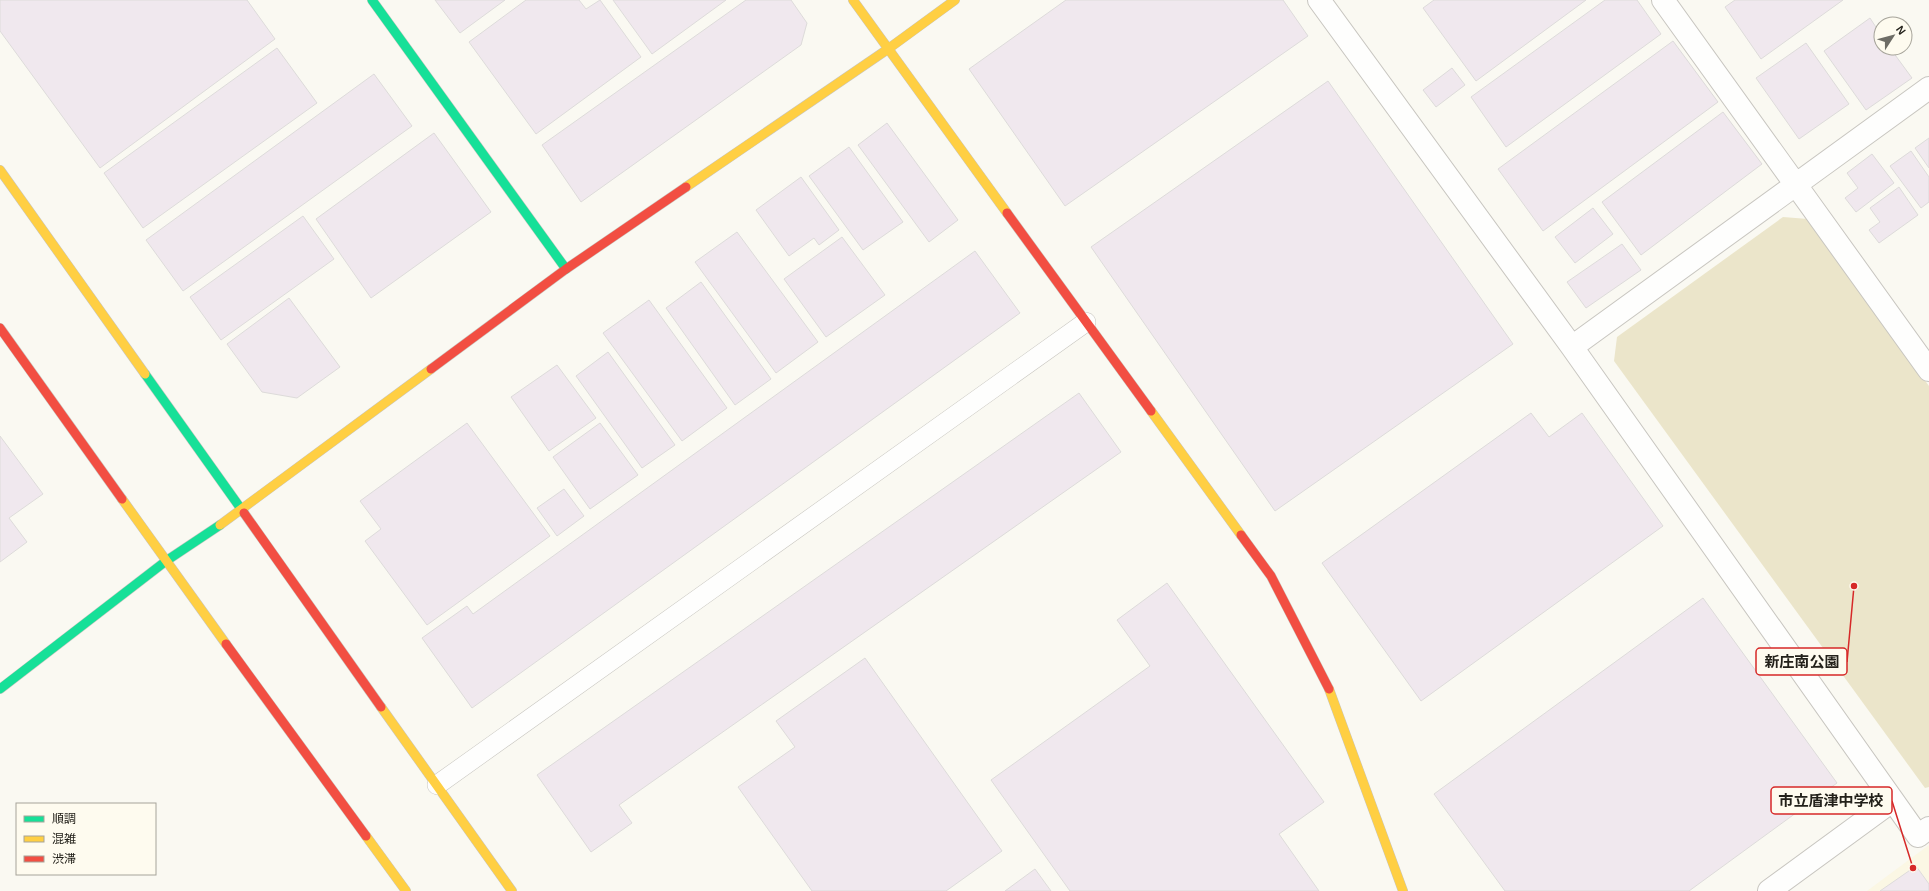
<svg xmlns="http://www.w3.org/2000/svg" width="1929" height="891" font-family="Arial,'Noto Sans JP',sans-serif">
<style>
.built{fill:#fbf7e4}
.green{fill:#ebe5ca}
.building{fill:#f0e8ee;stroke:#dddbda}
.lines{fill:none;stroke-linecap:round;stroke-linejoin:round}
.lane-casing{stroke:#c8c6c0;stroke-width:20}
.street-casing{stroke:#c8c6c0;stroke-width:24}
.fast-casing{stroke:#c8c6c0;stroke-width:10}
.slow-casing{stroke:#c8c6c0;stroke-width:10}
.jam-casing{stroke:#c8c6c0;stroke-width:10}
.lane{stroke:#fefefd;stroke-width:19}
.street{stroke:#fefefd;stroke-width:22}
.fast{stroke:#16e098;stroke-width:9}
.slow{stroke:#ffcf43;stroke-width:9}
.jam{stroke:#f24e42;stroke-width:9}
.leader{fill:none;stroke:#d62828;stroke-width:1.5}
.callout-dot{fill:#d62828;stroke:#fefbef;stroke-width:1.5}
.callout{fill:#fefbef;stroke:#d62828;stroke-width:1.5}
.callout-label{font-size:15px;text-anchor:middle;font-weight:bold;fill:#23211a}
</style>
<rect width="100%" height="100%" fill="#faf9f2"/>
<path class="built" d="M1929,845V891H1867Z"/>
<path class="green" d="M1783,217L1808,219L1929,386V787L1925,788L1614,361L1617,337Z"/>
<path class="building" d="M0,0H247L275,39L100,168L0,31Z
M435,0H505L460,33Z
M526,0H579L586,9L600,0L641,57L536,134L469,42Z
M613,0H726L652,54Z
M746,0H791L807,23L801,45L581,202L542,145Z
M1066,0H1283L1308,36L1065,206L969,69Z
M1434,0H1586L1476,81L1423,8Z
M1605,0H1637L1661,34L1506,147L1471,97Z
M1735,0H1843L1761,59L1725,7Z
M1870,18L1881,35V48H1890L1912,78L1866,110L1824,51Z
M1673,41L1718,102L1543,231L1498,169Z
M1806,43L1849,104L1799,139L1756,78Z
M277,48L317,103L143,228L104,173Z
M1452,68L1465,85L1436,107L1423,90Z
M374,74L412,126L183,291L146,240Z
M1328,81L1513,344L1275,511L1091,247Z
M1723,112L1762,164L1641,255L1602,202Z
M887,123L958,220L929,242L858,145Z
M434,133L491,212L371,298L316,219Z
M1929,138V168L1915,148Z
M849,147L903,222L863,250L809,176Z
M1911,151L1929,177V202L1921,208L1890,166Z
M1872,154L1894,183L1856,212L1845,198L1858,188L1847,173Z
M801,177L839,230L819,245L814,238L789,256L756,210Z
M1899,187L1918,215L1879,243L1869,230L1880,222L1870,208Z
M1593,208L1613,234L1575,263L1555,237Z
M303,216L334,259L221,340L190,297Z
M737,232L818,342L776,373L695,262Z
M842,237L885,295L826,337L784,279Z
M1622,244L1641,270L1586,308L1567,282Z
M975,251L1020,313L472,708L422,638L467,606L473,614Z
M701,282L771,379L735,405L666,308Z
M289,298L340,367L297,398L262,392L227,344Z
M649,300L727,408L682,441L603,333Z
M608,352L675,445L642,468L576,376Z
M557,365L596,418L549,451L511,397Z
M1079,393L1121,452L619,805L632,823L591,852L537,775Z
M1531,413L1549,437L1582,413L1663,526L1421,701L1322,563Z
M467,423L550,536L427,625L365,541L381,529L360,501Z
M600,423L638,475L590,509L553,457Z
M0,436L43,494L9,518L27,542L0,562Z
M564,489L584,516L557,536L537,508Z
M1167,583L1324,802L1279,834L1319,891H1070L991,780L1150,666L1117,620Z
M1703,598L1837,783L1689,891H1505L1434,794Z
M865,658L1002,851L946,891H812L738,787L795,747L776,721Z
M1916,866L1929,884V891H1880Z
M1035,869L1051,891H1005Z"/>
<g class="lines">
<g class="lane-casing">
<path id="lane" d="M437,785L1086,322"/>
</g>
<g class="street-casing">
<path id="street" d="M1319,0L1572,347L1918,836L1929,828
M1663,0L1929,370
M1572,347L1929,88
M1769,891L1892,801"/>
</g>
<g class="fast-casing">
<path id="fast" d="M372,0L566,269
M145,374L244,513
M0,689L166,561L220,525"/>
</g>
<g class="slow-casing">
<path id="slow" d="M853,0L1007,213
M0,170L145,374
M686,187L888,49L955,0
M1151,411L1241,535
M122,499L226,644
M220,525L431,369
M1329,689L1403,891
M381,707L512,891
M366,836L406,891"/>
</g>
<g class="jam-casing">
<path id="jam" d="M1007,213L1151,411
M0,328L122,499
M431,369L566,269L686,187
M244,513L381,707
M1241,535L1271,576L1329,689
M226,644L366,836"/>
</g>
<use href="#lane" class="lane"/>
<use href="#street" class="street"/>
<use href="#fast" class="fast"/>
<use href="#slow" class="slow"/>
<use href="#jam" class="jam"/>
</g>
<path class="leader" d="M1854 586L1847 662M1913 868L1892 801"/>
<g class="callout-dot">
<circle cx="1854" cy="586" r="4"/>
<circle cx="1913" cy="868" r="4"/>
</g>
<g class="callout">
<rect x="1756" y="648" width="91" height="27" rx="4"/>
<rect x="1771" y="787" width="121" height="27" rx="4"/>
</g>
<g class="callout-label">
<text x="1802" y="667">新庄南公園</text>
<text x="1831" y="806">市立盾津中学校</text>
</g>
<rect x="16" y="803" width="140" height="72" fill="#fefbef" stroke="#a6a49a"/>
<rect x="24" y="816" width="20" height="6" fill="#16e098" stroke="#a6a49a"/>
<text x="52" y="823" font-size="12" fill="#23211a">順調</text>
<rect x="24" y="836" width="20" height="6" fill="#ffcf43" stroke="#a6a49a"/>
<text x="52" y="843" font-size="12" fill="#23211a">混雑</text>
<rect x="24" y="856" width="20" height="6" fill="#f24e42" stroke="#a6a49a"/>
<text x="52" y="863" font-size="12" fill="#23211a">渋滞</text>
<g transform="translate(1893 36) rotate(54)"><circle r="19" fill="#fefbef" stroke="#a6a49a"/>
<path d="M0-3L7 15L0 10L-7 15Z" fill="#6e6d66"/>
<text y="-6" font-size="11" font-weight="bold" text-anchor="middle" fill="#23211a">N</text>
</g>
</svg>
